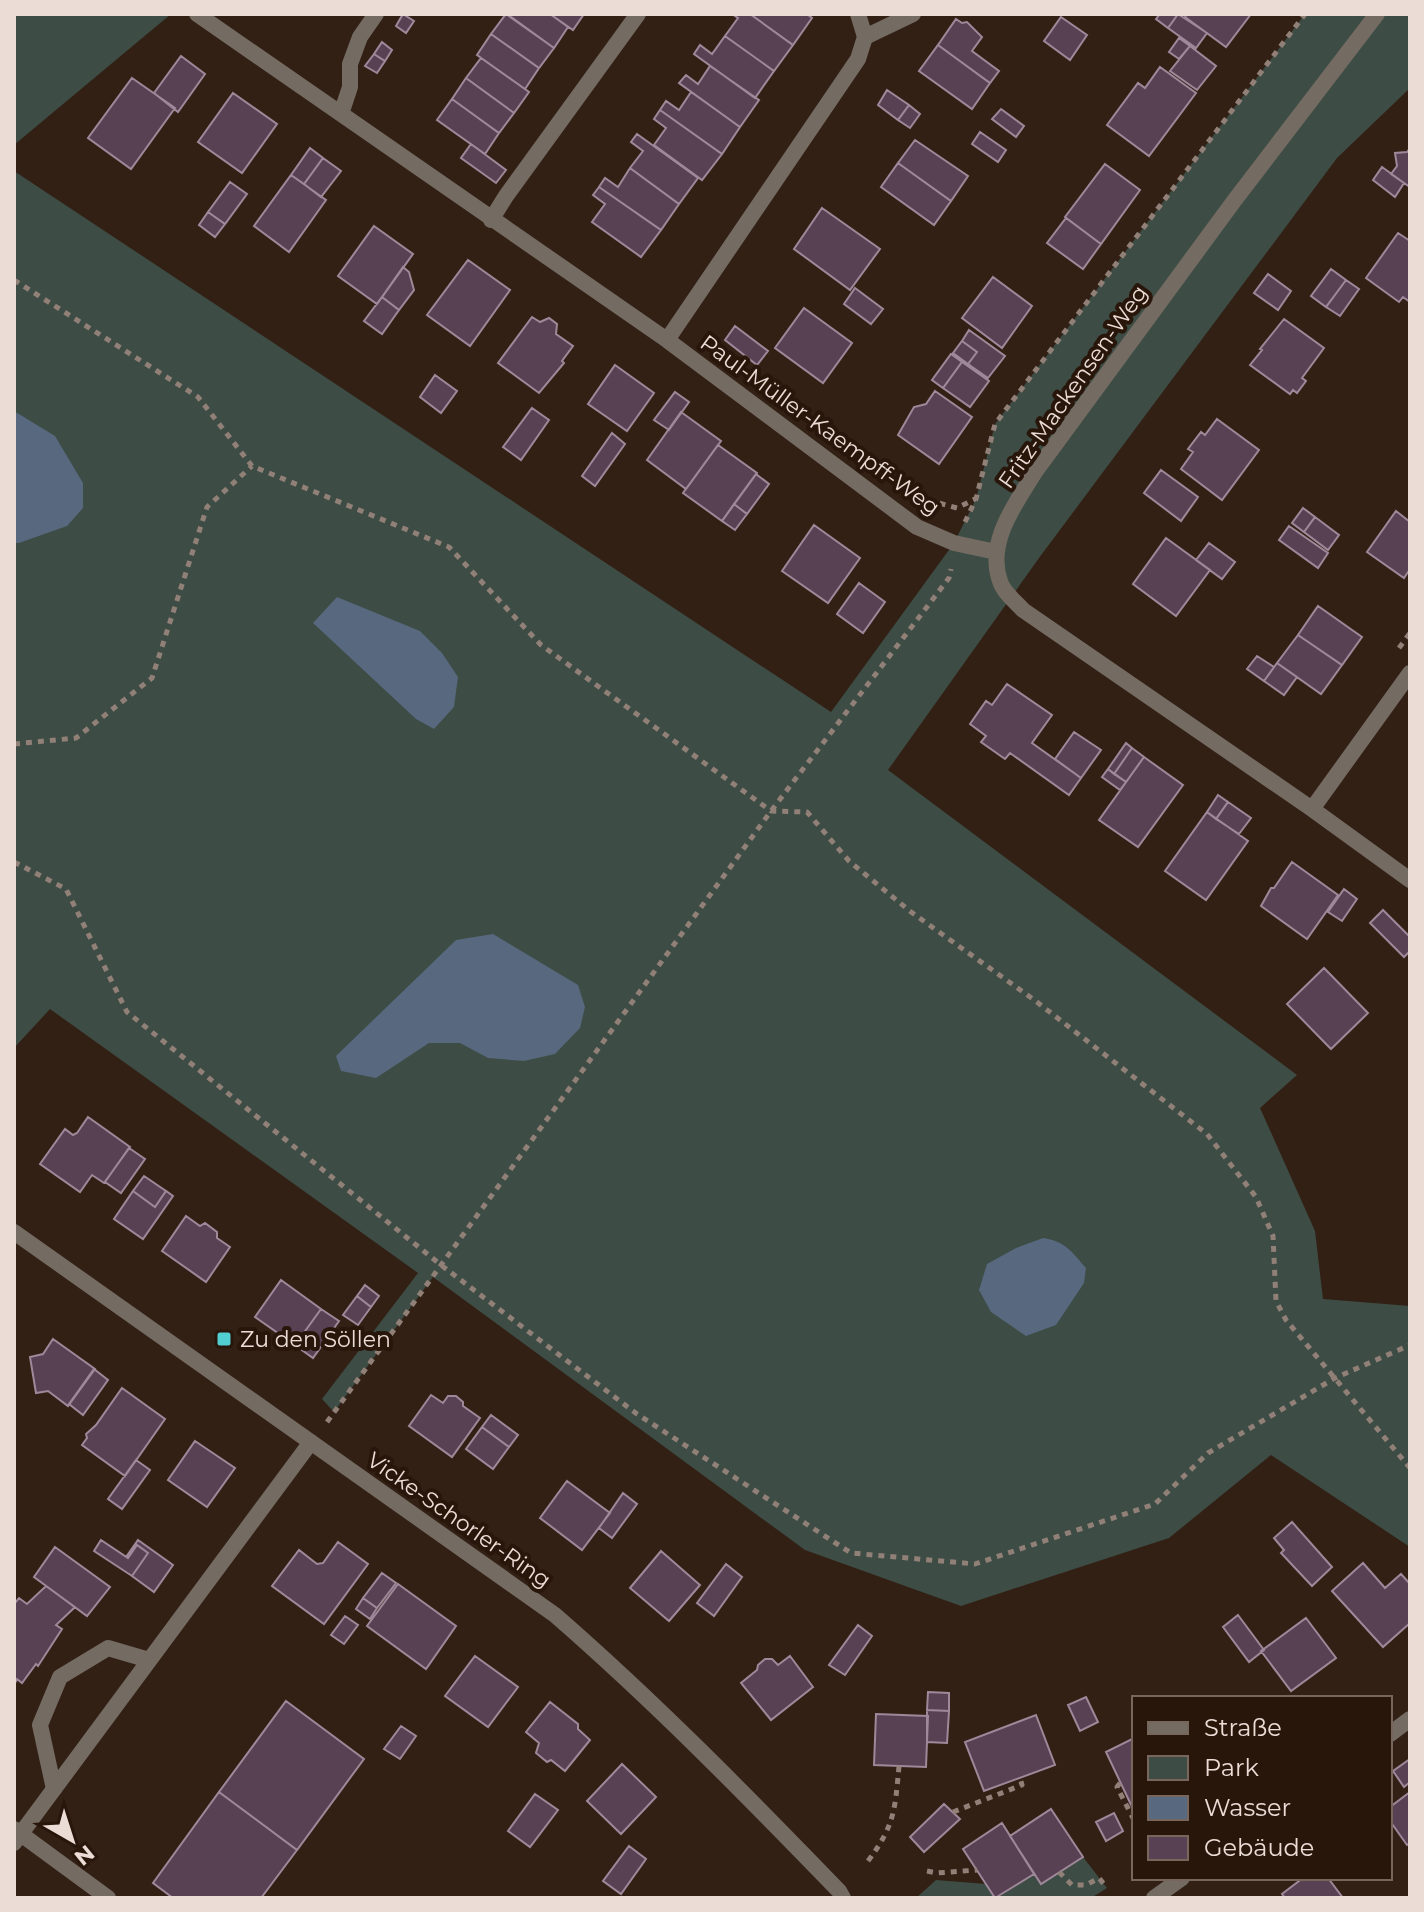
<svg xmlns="http://www.w3.org/2000/svg" width="1424" height="1912" font-family="Montserrat,sans-serif">
<style>
.green{fill:#3d4c44}
.water{fill:#58687e}
.building{fill:#574152;stroke:#9e8899;stroke-width:2}
.lines{fill:none;stroke-linecap:round;stroke-linejoin:round}
.path{stroke:#918077;stroke-width:5;stroke-dasharray:6 6;stroke-linecap:butt}
.lane{stroke:#746b62;stroke-width:16}
.street{stroke:#746b62;stroke-width:16}
.poi-dot{fill:#52cdd0;stroke:#29160b;stroke-width:3}
.labels{text-anchor:middle;dominant-baseline:central;stroke-width:8;stroke-linejoin:round;paint-order:stroke}
.street-label{font-size:22px;fill:#ebddd6;stroke:#29160b}
.poi-label{font-size:22px;fill:#ebddd6;stroke:#29160b;text-anchor:start}
</style>
<rect width="100%" height="100%" fill="#332015"/>
<path class="green" d="M14,14H171L14,145Z
M1305,14H1410V88L1337,158L1039,558L888,770L1297,1075L1260,1108L1315,1231L1323,1299L1410,1306V1547L1271,1455L1169,1538L961,1606L805,1550L433,1277L334,1412L322,1399L418,1273L50,1009L14,1048V171L831,712L954,543L976,499L995,424Z
M1083,1857L1107,1888L1091,1898H997L1034,1874L1041,1884Z
M936,1880L986,1884L995,1898H916Z"/>
<path class="water" d="M14,411L55,436L83,483V508L67,526L19,543H14Z
M337,597L420,631L442,653L458,677L454,707L434,729L416,719L313,623Z
M493,934L578,985L585,1007L580,1028L555,1054L524,1061L488,1058L460,1043H429L376,1078L341,1071L336,1056L456,940Z
M1043,1238C1065,1241 1072,1252 1086,1268L1084,1283L1056,1325L1026,1336L991,1312L979,1290L987,1264L1016,1248Z"/>
<path class="building" d="M403,14L414,21L406,33L396,26Z
M506,14L554,48L539,68L491,34Z
M507,14H550L568,27L554,48Z
M550,14H584L573,30Z
M732,14H750L793,45L774,71L725,36L738,18Z
M750,14H807L812,18L793,45Z
M1160,14H1178L1168,28L1156,19Z
M1178,14L1207,33L1196,48L1168,28Z
M1187,14H1251L1226,47L1185,17Z
M1061,17L1087,35L1070,60L1044,41Z
M956,19L962,23L967,22L982,37L972,51L999,71L990,83L938,45Z
M491,34L539,68L525,89L477,55Z
M725,36L774,71L755,98L694,54L700,45L712,54Z
M1179,38L1190,46L1179,59L1169,52Z
M382,42L392,50L385,61L374,54Z
M938,45L990,83L972,109L919,71Z
M1190,46L1216,66L1197,90L1170,71Z
M374,54L385,61L377,73L365,66Z
M181,56L205,74L178,112L154,93Z
M481,58L529,92L514,113L466,78Z
M710,66L759,100L740,127L679,83L686,75L698,84Z
M1160,67L1196,93L1149,156L1107,125L1138,83L1145,88Z
M132,78L175,108L131,169L88,138Z
M466,78L514,113L499,133L452,99Z
M887,90L909,105L898,120L878,105Z
M691,92L740,127L722,154L660,110L666,101L679,110Z
M233,93L277,124L242,173L198,142Z
M452,99L499,133L485,154L437,120Z
M909,105L920,114L910,128L898,120Z
M1001,109L1024,126L1016,137L992,119Z
M660,110L722,154L702,180L654,145L666,128L654,119Z
M980,132L1006,150L998,162L972,144Z
M637,134L698,178L679,204L630,168L643,151L631,142Z
M915,140L968,176L951,201L898,163Z
M471,144L506,170L496,183L461,158Z
M310,148L323,158L304,184L291,175Z
M1410,148V187L1391,174L1397,166L1395,153L1407,152Z
M323,158L341,171L321,197L304,184Z
M898,163L951,201L934,225L881,187Z
M1105,164L1140,190L1101,244L1065,217Z
M1382,167L1404,183L1395,197L1373,180Z
M630,168L679,204L661,230L599,187L605,178L618,187Z
M291,175L326,200L289,252L254,226Z
M230,182L247,194L225,224L208,212Z
M599,187L661,230L641,257L592,222L605,204L593,195Z
M822,208L880,249L850,290L794,249Z
M208,212L225,224L215,237L199,225Z
M1066,218L1101,244L1083,269L1047,243Z
M374,226L413,254L377,304L338,276Z
M1398,233L1410,241V302L1403,297L1399,302L1366,278Z
M468,260L510,290L470,346L427,315Z
M403,267L409,272L414,290L399,310L382,297Z
M1331,269L1346,280L1326,307L1311,296Z
M1268,274L1291,291L1278,310L1254,293Z
M993,277L1032,306L1002,348L962,318Z
M1346,280L1359,289L1340,316L1326,307Z
M855,288L883,309L871,324L844,304Z
M382,297L399,310L382,334L364,321Z
M804,308L852,343L823,383L775,348Z
M532,317L540,322L549,318L557,324L556,334L573,346L562,361L564,363L539,393L498,363Z
M1284,319L1324,348L1302,378L1306,381L1297,393L1293,390L1290,394L1250,365L1262,350L1260,349Z
M735,326L768,351L757,365L725,340Z
M969,330L1005,356L988,378L968,364L977,352L962,341Z
M962,341L977,352L968,364L953,353Z
M951,354L962,362L943,388L932,380Z
M962,362L989,381L970,407L943,388Z
M615,365L654,393L627,431L588,404Z
M435,375L457,391L441,413L420,397Z
M935,391L972,417L939,464L898,435L914,407L926,404Z
M675,392L689,402L669,430L654,420Z
M532,408L549,420L521,460L503,447Z
M681,412L721,441L686,489L647,460Z
M1217,419L1259,450L1222,500L1181,469L1193,452L1188,449L1201,432L1205,435Z
M612,433L625,444L595,486L582,476Z
M718,445L757,473L722,521L683,493Z
M1161,470L1198,497L1181,521L1144,493Z
M756,474L769,484L747,514L734,504Z
M734,504L747,514L735,530L722,521Z
M1303,508L1315,517L1304,532L1292,523Z
M1396,511L1410,522V569L1404,578L1367,552Z
M1315,517L1339,535L1328,550L1304,532Z
M814,525L860,558L828,603L782,571Z
M1289,526L1328,553L1318,568L1279,540Z
M1166,538L1210,570L1176,616L1133,584Z
M1209,543L1235,562L1222,579L1196,560Z
M859,583L885,602L863,633L837,614Z
M1318,606L1362,637L1342,665L1298,635Z
M1298,635L1342,665L1321,694L1277,663Z
M1257,656L1274,667L1264,681L1247,669Z
M1277,663L1297,677L1284,695L1264,681Z
M1007,684L1052,715L1032,743L1081,778L1069,795L1010,753L1005,759L981,742L986,736L970,724L986,701L992,705Z
M1074,732L1101,750L1081,778L1055,759Z
M1126,743L1132,748L1114,774L1108,769Z
M1132,748L1144,757L1126,782L1114,774Z
M1144,757L1183,785L1138,847L1099,820Z
M1108,769L1126,782L1120,790L1102,777Z
M1218,795L1228,802L1216,819L1207,812Z
M1228,802L1251,818L1239,834L1216,819Z
M1207,812L1248,841L1206,900L1165,871Z
M1292,862L1338,895L1307,939L1261,906L1271,888H1274Z
M1344,889L1357,899L1342,921L1328,912Z
M1383,910L1410,937V951L1404,957L1370,923Z
M1324,968L1368,1013L1331,1049L1287,1004Z
M88,1117L130,1147L104,1183L92,1175L80,1192L40,1164L65,1129L73,1135L77,1133Z
M129,1148L145,1159L121,1193L105,1182Z
M144,1176L166,1191L155,1207L133,1191Z
M133,1191L155,1207L166,1191L173,1196L143,1239L114,1219Z
M186,1216L200,1226L205,1223L217,1232V1238L230,1247L206,1282L162,1251Z
M281,1280L321,1309L295,1345L255,1317Z
M365,1285L379,1296L371,1307L357,1296Z
M357,1296L371,1307L358,1325L343,1315Z
M321,1309L339,1321L313,1358L295,1345Z
M53,1339L95,1369L68,1406L48,1391L36,1393L30,1357L43,1354Z
M94,1369L108,1380L83,1415L69,1404Z
M122,1388L165,1419L125,1476L82,1445L87,1438L86,1434L96,1425Z
M431,1395L443,1403L448,1396H456L463,1402V1406L480,1418L452,1457L409,1426Z
M491,1415L518,1435L509,1447L482,1427Z
M482,1427L509,1447L493,1469L466,1449Z
M195,1441L235,1468L207,1507L168,1480Z
M136,1460L150,1470L122,1509L108,1499Z
M567,1481L610,1513L582,1550L540,1518Z
M623,1493L637,1504L612,1538L599,1528Z
M1292,1522L1332,1567L1312,1586L1281,1553L1284,1550L1274,1538Z
M101,1540L128,1558L137,1545L148,1553L132,1576L94,1551Z
M138,1540L173,1565L154,1592L132,1576L148,1553L137,1545L126,1557Z
M338,1542L368,1564L324,1624L272,1586L299,1550L317,1564L323,1563Z
M55,1547L110,1587L87,1616L34,1577Z
M661,1551L700,1585L669,1621L630,1588Z
M1363,1563L1385,1588L1401,1574L1410,1584V1623L1383,1647L1332,1591Z
M726,1564L742,1577L714,1616L697,1603Z
M382,1573L396,1583L377,1608L363,1598Z
M398,1584L456,1626L426,1669L367,1626Z
M46,1586L75,1607L56,1625L62,1629L38,1666L36,1664L22,1683L17,1679L14,1685V1604L19,1598L27,1604Z
M363,1598L377,1608L370,1619L356,1609Z
M1238,1615L1264,1650L1249,1662L1223,1627Z
M345,1616L358,1625L344,1644L331,1635Z
M1306,1618L1336,1658L1291,1691L1261,1651Z
M858,1625L872,1636L845,1675L829,1665Z
M475,1656L518,1687L488,1727L445,1696Z
M790,1656L813,1687L771,1720L741,1683L757,1670L758,1665L765,1659H772L778,1665Z
M928,1692L949,1693V1711L927,1710Z
M1086,1697L1098,1722L1080,1731L1068,1705Z
M286,1701L364,1759L297,1850L219,1792Z
M550,1702L578,1724V1729L590,1740L565,1771L551,1760L547,1762L536,1753L539,1743L526,1732Z
M927,1710L949,1711L947,1743L927,1742Z
M876,1714L928,1716L926,1767L874,1765Z
M1036,1715L1055,1765L984,1791L965,1742Z
M401,1726L416,1736L400,1759L384,1749Z
M1134,1738V1811L1106,1752Z
M1410,1759V1782L1404,1787L1393,1771Z
M622,1764L656,1797L621,1834L587,1801Z
M219,1792L297,1850L261,1898H173L153,1883Z
M1410,1792V1843L1407,1845L1390,1821V1807Z
M535,1794L558,1810L530,1847L508,1831Z
M944,1804L960,1819L924,1852L910,1837Z
M1051,1809L1083,1857L1041,1884L1010,1836Z
M1114,1813L1123,1831L1106,1841L1096,1822Z
M1002,1823L1034,1874L995,1898L963,1849Z
M629,1846L646,1859L621,1894L603,1881Z
M1303,1878H1328L1343,1898H1285L1282,1894Z"/>
<g class="lines">
<path class="path" d="M14,280L198,397L252,466L449,547L541,645L771,811L807,812L849,861L911,912L1033,999L1207,1134L1256,1197L1273,1236L1276,1301L1286,1320L1410,1468
M928,500L957,508L975,499
M965,522L976,499L995,424L1305,14
M1399,648L1410,633
M14,744L76,738L152,678L207,507L252,466
M14,862L66,889L127,1012L441,1265L637,1414L851,1553L975,1564L1155,1504L1208,1453L1335,1378L1410,1345
M327,1422L771,811L949,578L951,569
M1120,1783L1117,1787L1134,1820
M953,1812L1022,1785L1020,1778
M868,1861C895,1825 895,1809 899,1766
M927,1871L937,1873L977,1870
M1059,1872L1072,1885H1086L1099,1878L1107,1888"/>
<path class="lane" d="M865,37L913,14
M54,1789L40,1725L60,1677L108,1648L149,1660
M14,1829L108,1898"/>
<path class="street" d="M197,14L667,340L917,527L954,543L996,552
M1377,14L1234,201L1035,472C1016,503 986,542 1000,581C1003,592 1016,602 1023,610L1312,809L1410,880
M341,114L350,87V64L360,37L376,14
M491,220L506,196L638,14
M667,340L858,59L865,37L858,14
M1312,809L1410,673
M14,1232L555,1615C655,1702 747,1796 839,1891L843,1898
M1390,1734L1410,1719
M14,1843L311,1442
M1154,1898L1182,1878"/>
</g>
<rect class="poi-dot" x="216" y="1331" width="16" height="16" rx="4"/>
<g class="labels">
<g class="street-label">
<text transform="translate(1073 387) rotate(-55)">Fritz-Mackensen-Weg</text>
<text transform="translate(820 425) rotate(36)">Paul-Müller-Kaempff-Weg</text>
<text transform="translate(459 1520) rotate(35)">Vicke-Schorler-Ring</text>
</g>
<g class="poi-label">
<text x="240" y="1339">Zu den Söllen</text>
</g>
</g>
<rect width="1424" height="1912" fill="none" stroke="#ebddd6" stroke-width="32"/>
<rect x="1132" y="1696" width="260" height="184" fill="#29160b" stroke="#77665c" stroke-width="2"/>
<rect x="1148" y="1722" width="40" height="12" fill="#746b62" stroke="#77665c" stroke-width="2"/>
<text x="1204" y="1736" font-size="24" fill="#ebddd6">Straße</text>
<rect x="1148" y="1756" width="40" height="24" fill="#3d4c44" stroke="#77665c" stroke-width="2"/>
<text x="1204" y="1776" font-size="24" fill="#ebddd6">Park</text>
<rect x="1148" y="1796" width="40" height="24" fill="#58687e" stroke="#77665c" stroke-width="2"/>
<text x="1204" y="1816" font-size="24" fill="#ebddd6">Wasser</text>
<rect x="1148" y="1836" width="40" height="24" fill="#574152" stroke="#77665c" stroke-width="2"/>
<text x="1204" y="1856" font-size="24" fill="#ebddd6">Gebäude</text>
<g transform="translate(72 1840) rotate(141)" stroke="#29160b" stroke-width="6" paint-order="stroke">
<path d="M0-6L14 30L0 20L-14 30Z" fill="#ebddd6"/>
<text y="-12" font-size="22" font-weight="bold" text-anchor="middle" fill="#ebddd6">N</text>
</g>
</svg>
